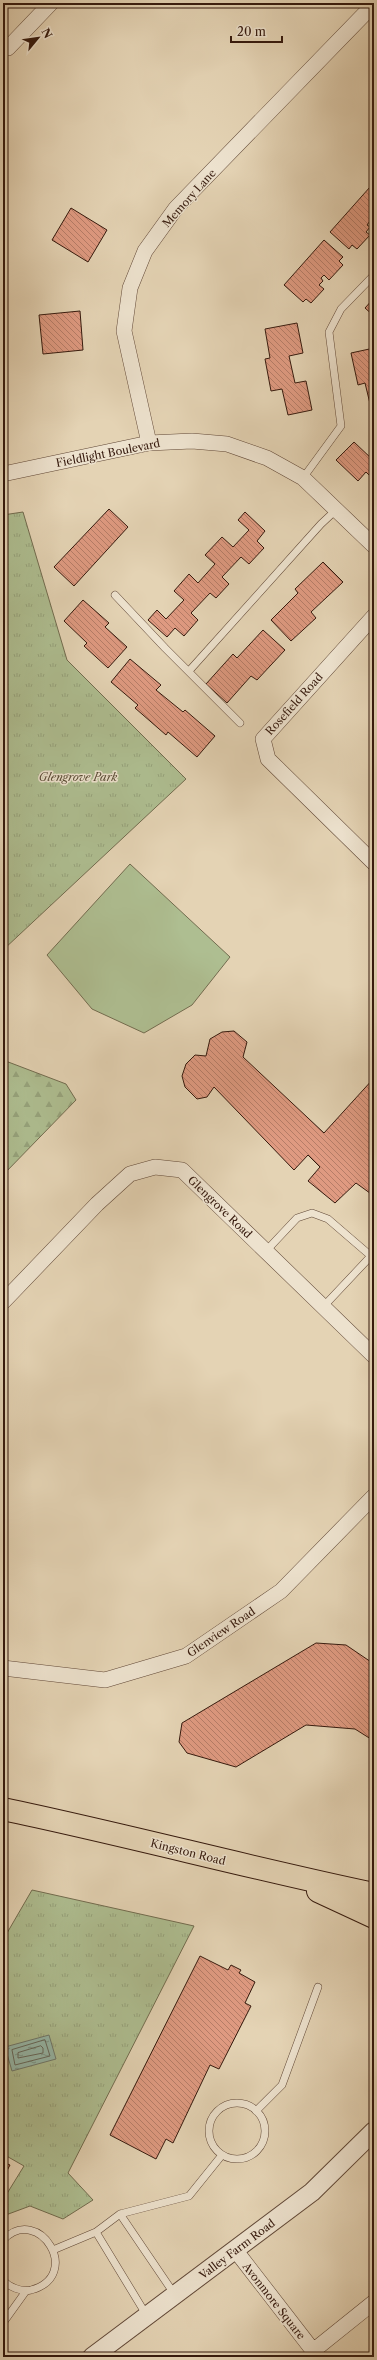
<svg xmlns="http://www.w3.org/2000/svg" width="377" height="2360" font-family="'Libre Caslon Text',serif">
<style>
.grass{fill:#aebe91;stroke:#726c4f}
.forest{fill:url(#forest-firs);stroke:#726c4f}
.park{fill:url(#park-tufts);stroke:#726c4f}
.water{fill:url(#water-ripples);stroke:#6f786b}
.lines{fill:none;stroke-linecap:round;stroke-linejoin:round}
.shore{stroke:#66685b;stroke-width:1}
.building{fill:url(#building-back-hatch);stroke:#35190d}
.service-casing{stroke:#614837;stroke-width:8}
.minor-casing{stroke:#614837;stroke-width:16}
.tertiary-casing{stroke:#614837;stroke-width:20}
.primary-casing{stroke:#35190d;stroke-width:24}
.service{stroke:#ede2ce;stroke-width:7}
.minor{stroke:#ede2ce;stroke-width:15}
.tertiary{stroke:#ede2ce;stroke-width:18}
.primary{stroke:#e4d3b4;stroke-width:22}
.labels{text-anchor:middle;dominant-baseline:central;stroke-width:3;stroke-linejoin:round;paint-order:stroke}
.street-label{font-size:11px;fill:#35190d;stroke:#ede2ce}
.park-label{font-size:11px;font-style:italic;fill:#594b35;stroke:#ede2ce}
</style>
<defs>
<pattern id="forest-firs" width="22" height="20" patternUnits="userSpaceOnUse"><rect width="22" height="20" fill="#aebe91"/><path d="M5 1l3.5 6h-7zM16 11l3.5 6h-7z" fill="#96a37c"/></pattern>
<pattern id="park-tufts" width="24" height="20" patternUnits="userSpaceOnUse"><rect width="24" height="20" fill="#aebe91"/><path d="M3 7l-1-3M5 7V3M7 7l1-3M15 17l-1-3M17 17v-4M19 17l1-3" fill="none" stroke="#96a37c"/></pattern>
<pattern id="water-ripples" width="26" height="14" patternUnits="userSpaceOnUse"><rect width="26" height="14" fill="#96b8a9"/><path d="M2 4q2-2 4 0t4 0M15 11q2-2 4 0t4 0" fill="none" stroke="#7b9588"/></pattern>
<pattern id="building-back-hatch" width="6" height="6" patternUnits="userSpaceOnUse"><rect width="6" height="6" fill="#df9a81"/><path d="M-1 5l2 2M0 0l6 6M5-1l2 2" fill="none" stroke="#b67d68"/></pattern>
</defs>
<rect width="100%" height="100%" fill="#e4d3b4"/>
<filter id="stains"><feTurbulence type="fractalNoise" baseFrequency=".005" numOctaves="4"/><feColorMatrix values="0 0 0 0 .2 0 0 0 0 .09 0 0 0 0 .02 0 0 0 .5 -.17"/></filter>
<radialGradient id="worn" r=".72"><stop offset=".6" stop-color="#630" stop-opacity="0"/><stop offset="1" stop-color="#630" stop-opacity=".3"/></radialGradient>
<path class="grass" d="M130,864L230,957L192,1005L144,1033L92,1009L47,955Z"/>
<path class="forest" d="M3,1060L66,1084L76,1100L3,1175Z"/>
<path class="park" d="M23,512L67,660L186,779L3,950V515Z
M32,1890L194,1926L68,2173L93,2200L63,2219L30,2206L3,2216V2200L24,2166L3,2154V1940Z"/>
<path class="water" d="M49,2035L56,2059L12,2071L5,2047Z"/>
<g class="lines">
<path class="shore" d="M45,2040L50,2056L15,2065L12,2050Z
M41,2046L43,2048V2053L18,2058V2053Z"/>
</g>
<path class="building" d="M370,187L374,190V225L370,221L367,225L370,227L366,232L370,235L357,249L352,245L349,249L330,232Z
M71,208L107,230L88,262L52,240Z
M324,240L343,257L339,261L343,265L329,280L324,275L321,278L323,281L319,285L324,289L311,303L306,299L303,302L284,285Z
M374,298V316L365,308Z
M80,311L83,350L43,354L39,315Z
M297,323L303,353L289,356L295,383L306,381L312,410L288,415L282,389L271,391L265,359L270,358L265,329Z
M374,348V412H372L365,383L358,385L351,353Z
M354,442L373,460L374,458V480L366,472L358,481L336,460Z
M109,509L128,527L74,586L54,567Z
M245,512L265,531L257,541L264,548L249,564L241,557L222,577L229,584L216,598L210,593L191,613L198,620L184,636L175,628L167,637L148,620L157,610L166,619L184,600L174,591L189,574L198,583L215,564L205,555L222,537L233,547L249,530L238,520Z
M323,562L343,582L311,612L316,618L291,641L271,620L298,593L295,589Z
M83,600L109,623L105,627L127,647L108,668L84,646L87,643L64,621Z
M263,630L285,650L257,680L251,676L227,703L206,684L233,654L237,658Z
M130,659L161,685L156,690L183,712L185,710L215,736L197,757L168,732L166,735L135,708L138,705L111,682Z
M234,1031L247,1042L243,1057L324,1133L374,1078V1196L356,1183L335,1203L308,1181L320,1167L308,1155L294,1170L214,1087L207,1097L197,1099L185,1087L182,1076L186,1064L195,1055L206,1056L210,1039L222,1032Z
M316,1643L346,1645L374,1664V1741L355,1729L306,1725L236,1767L187,1753L179,1742L182,1723Z
M200,1956L228,1970L231,1965L241,1970L239,1973L255,1982L245,2003L251,2006L219,2069L210,2065L173,2143L166,2139L156,2159L110,2135Z
M3,2162L10,2165L3,2178Z"/>
<g class="lines">
<g class="service-casing">
<path id="service" d="M303,478L341,426L329,332L341,309L374,275
M115,595L165,648L240,723
M189,671L321,524L337,509
M266,1251L297,1218L312,1213L328,1219L371,1256L323,1307
M209 2131a28 28 0 1 1 56 0a28 28 0 1 1-56 0Z
M256,2111L282,2085L318,1987
M120,2214L175,2295
M96,2232L147,2316
M3,2240C39,2203 84,2276 31,2290C21,2292 9,2287 3,2280
M53,2250L96,2232L120,2214L189,2196L222,2155
M3,2323L26,2291"/>
</g>
<g class="minor-casing">
<path id="minor" d="M3,47L8,48L51,3
M149,443L124,331L130,288L145,251L176,208L374,4
M3,474L149,443L192,441L227,444L267,458L303,478L374,546
M374,616L263,739L268,759L374,863
M3,1302L97,1204L130,1174L155,1167L182,1170L374,1356
M3,1668L105,1680L186,1656L281,1591L374,1496
M236,2251L318,2357
M313,2351L374,2302"/>
</g>
<g class="tertiary-casing">
<path id="tertiary" d="M92,2357L312,2192L374,2131"/>
</g>
<g class="primary-casing">
<path id="primary" d="M3,1809C127,1835 250,1868 374,1894
M318,1891L374,1917"/>
</g>
<use href="#service" class="service"/>
<use href="#minor" class="minor"/>
<use href="#tertiary" class="tertiary"/>
<use href="#primary" class="primary"/>
</g>
<g class="labels">
<g class="street-label">
<text transform="translate(189 198) rotate(-48)">Memory Lane</text>
<text transform="translate(108 453) rotate(-11)">Fieldlight Boulevard</text>
<text transform="translate(294 704) rotate(-48)">Rosefield Road</text>
<text transform="translate(220 1207) rotate(44)">Glengrove Road</text>
<text transform="translate(221 1632) rotate(-34)">Glenview Road</text>
<text transform="translate(188 1852) rotate(14)">Kingston Road</text>
<text transform="translate(237 2249) rotate(-37)">Valley Farm Road</text>
<text transform="translate(274 2301) rotate(52)">Avonmore Square</text>
</g>
<g class="park-label">
<text x="78" y="777">Glengrove Park</text>
</g>
</g>
<rect width="377" height="2360" fill="none" stroke="#e4d3b4" stroke-width="16"/>
<rect x="4" y="4" width="369" height="2352" fill="none" stroke="#35190d" stroke-width="2"/>
<rect x="8" y="8" width="361" height="2344" fill="none" stroke="#35190d"/>
<g transform="translate(38 38) rotate(61)" stroke="#ede2ce" stroke-width="3" paint-order="stroke">
<path d="M0-3L7 15L0 10L-7 15Z" fill="#35190d"/>
<text y="-6" font-size="11" font-weight="bold" text-anchor="middle" fill="#35190d">N</text>
</g>
<path d="M231 36v6h51v-6" fill="none" stroke="#35190d" stroke-width="2"/>
<text x="237" y="36" font-size="12" fill="#35190d" stroke="#ede2ce" stroke-width="3" paint-order="stroke">20 m</text>
<rect width="100%" height="100%" filter="url(#stains)"/>
<rect width="100%" height="100%" fill="url(#worn)"/>
</svg>
